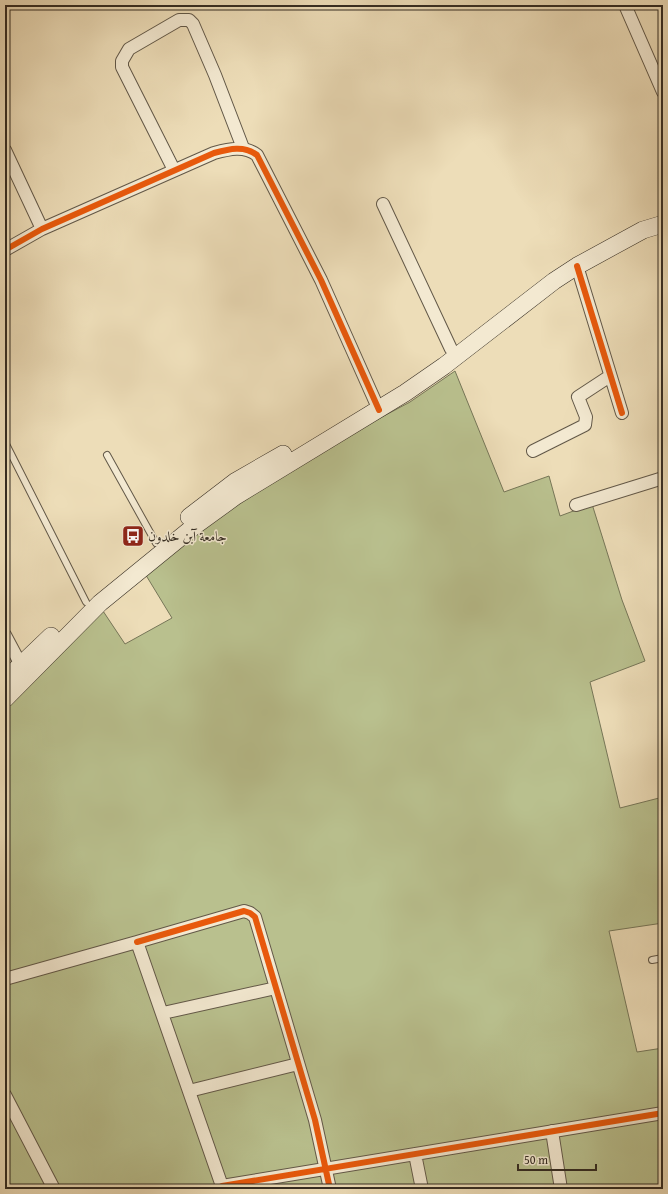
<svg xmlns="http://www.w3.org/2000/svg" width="668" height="1194" font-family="'Gentium Book Plus',Amiri,serif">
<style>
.green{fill:#b9c08e;stroke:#767658}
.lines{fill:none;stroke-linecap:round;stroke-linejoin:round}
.service-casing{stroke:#625848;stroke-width:8}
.minor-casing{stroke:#625848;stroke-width:14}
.secondary-casing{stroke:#342c22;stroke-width:18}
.service{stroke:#f3e9d1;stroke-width:6}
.minor{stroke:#f3e9d1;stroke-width:12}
.secondary{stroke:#f3e9d1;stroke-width:17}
.cycleway-casing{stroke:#f3e9d1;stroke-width:8}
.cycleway{stroke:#e8590c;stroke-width:6}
.labels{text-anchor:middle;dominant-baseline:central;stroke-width:3;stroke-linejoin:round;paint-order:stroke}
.poi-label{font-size:14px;fill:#342c22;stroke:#f3e9d1;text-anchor:start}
</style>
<rect width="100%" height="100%" fill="#edddb8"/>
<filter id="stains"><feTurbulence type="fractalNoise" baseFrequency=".005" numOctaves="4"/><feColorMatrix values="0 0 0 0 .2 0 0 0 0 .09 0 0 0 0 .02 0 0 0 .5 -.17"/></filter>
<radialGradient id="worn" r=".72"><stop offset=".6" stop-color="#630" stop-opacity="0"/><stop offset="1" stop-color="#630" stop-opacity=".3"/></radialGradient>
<path class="green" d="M455,371L504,492L549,476L560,516L592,504L622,600L645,661L590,682L620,808L663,797V923L609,931L637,1052L663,1048V1189H5V707L101,608L125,644L172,618L144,572L230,503L307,457L410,402Z"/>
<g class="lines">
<g class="service-casing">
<path id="service" d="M5,442L86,602
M107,455L156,543
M652,960L663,958"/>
</g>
<g class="minor-casing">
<path id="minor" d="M625,5L663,92
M5,150L42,229
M174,170L122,67V61L129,49L179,20H189L193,24L215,75L243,148
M383,204L451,349
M5,250L42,229L214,153C229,149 244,145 257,155L321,280L379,410
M577,266L622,413
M533,451L585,425L586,417L578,397L610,376
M576,505L663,478
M5,635L21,665
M137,942L244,911L250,913L255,917L315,1120L330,1189
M5,979L137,942L223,1189
M163,1013L276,988
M189,1091L298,1064
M5,1095L54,1189
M552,1131L561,1189
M415,1154L422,1189
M222,1186L663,1113"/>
</g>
<g class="secondary-casing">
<path id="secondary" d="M189,517L236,481L283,454
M5,680L51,636
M5,699L100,603L192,528L236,496L405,393L444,366L554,281L577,266L643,230L663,224"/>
</g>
<use href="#service" class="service"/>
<use href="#minor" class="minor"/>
<use href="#secondary" class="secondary"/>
<g class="cycleway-casing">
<path id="cycleway" d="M5,250L42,229L214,153C229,149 244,145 257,155L321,280L379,410
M577,266L622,413
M137,942L244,911L250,913L255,917L315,1120L330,1189
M222,1186L663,1113"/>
</g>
<use href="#cycleway" class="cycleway"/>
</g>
<defs>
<g id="bus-square" transform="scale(1.15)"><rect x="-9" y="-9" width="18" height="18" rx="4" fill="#8f2418" stroke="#f3e9d1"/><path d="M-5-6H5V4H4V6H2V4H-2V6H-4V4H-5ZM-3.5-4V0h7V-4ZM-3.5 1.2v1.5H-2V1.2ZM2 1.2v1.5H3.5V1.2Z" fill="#fff"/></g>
</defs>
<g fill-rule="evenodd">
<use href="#bus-square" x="133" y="536"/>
</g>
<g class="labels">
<g class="poi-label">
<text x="148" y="536">جامعة آبن خلدون</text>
</g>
</g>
<rect width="668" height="1194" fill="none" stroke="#edddb8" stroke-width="20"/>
<rect x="6" y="6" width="656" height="1182" fill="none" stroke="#342c22" stroke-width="2"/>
<rect x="10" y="10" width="648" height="1174" fill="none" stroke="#342c22"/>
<path d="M518 1164v6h78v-6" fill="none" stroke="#342c22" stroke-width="2"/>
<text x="524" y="1164" font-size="12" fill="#342c22" stroke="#f3e9d1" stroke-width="3" paint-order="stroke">50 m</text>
<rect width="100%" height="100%" filter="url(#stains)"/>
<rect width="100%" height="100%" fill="url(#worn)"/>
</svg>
